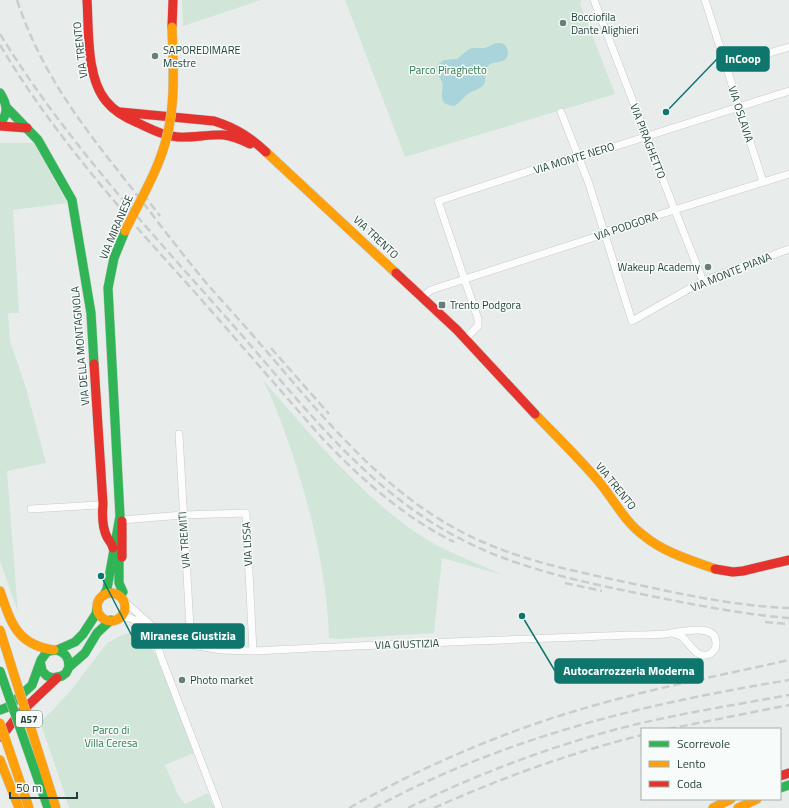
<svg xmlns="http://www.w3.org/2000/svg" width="789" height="808" font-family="'Titillium Web',sans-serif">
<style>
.green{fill:#d1e6d8}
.water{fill:#a9d4db}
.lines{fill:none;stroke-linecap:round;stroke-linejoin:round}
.street-casing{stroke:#c5cac8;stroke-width:8}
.fast-casing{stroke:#c3cbc8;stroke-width:10}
.slow-casing{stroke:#c3cbc8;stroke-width:10}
.jam-casing{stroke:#c3cbc8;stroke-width:10}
.street{stroke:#fcfcfc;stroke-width:7}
.fast{stroke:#30b455;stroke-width:9}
.slow{stroke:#ff9f0a;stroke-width:9}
.jam{stroke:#e5322d;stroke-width:9}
.rail{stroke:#c9cdcc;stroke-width:2.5;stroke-dasharray:8 4;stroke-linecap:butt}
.fast-bridge-casing{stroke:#c3cbc8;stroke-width:10;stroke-linecap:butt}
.slow-bridge-casing{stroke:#c3cbc8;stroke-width:10;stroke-linecap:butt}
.fast-bridge{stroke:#30b455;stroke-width:9}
.slow-bridge{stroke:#ff9f0a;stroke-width:9}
.poi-dot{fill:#697e78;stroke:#f7fbf9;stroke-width:1.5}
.labels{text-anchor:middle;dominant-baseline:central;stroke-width:3;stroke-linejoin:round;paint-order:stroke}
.shield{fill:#f7fbf9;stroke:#637a73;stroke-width:1}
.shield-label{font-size:10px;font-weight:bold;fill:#24423a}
.poi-label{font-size:11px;fill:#24423a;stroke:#f7fbf9;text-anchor:start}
.street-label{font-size:11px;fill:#24423a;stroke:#f7fbf9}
.park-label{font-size:11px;fill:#2d7a4b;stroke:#f7fbf9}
.leader{fill:none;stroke:#0f766e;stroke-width:1.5}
.callout-dot{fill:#0f766e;stroke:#f7fbf9;stroke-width:1.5}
.callout{fill:#0f766e;stroke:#0f766e;stroke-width:1.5}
.callout-label{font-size:12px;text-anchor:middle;font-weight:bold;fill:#fff}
</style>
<rect width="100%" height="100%" fill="#e8edeb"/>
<path class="green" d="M182,0H261L183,26Z
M345,0H581L580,4L615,94L405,157Z
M0,143H34L67,203L13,210L19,313H8L10,341L26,388L46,463L7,471L18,612L0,561Z
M263,380C311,435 357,492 418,534C443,551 475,562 503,575L442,558L434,633L338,639L329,638C327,577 313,518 294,459C285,432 276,406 263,380Z
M129,633H137L144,636L157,657L194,753L165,765L178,795L185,804L208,793L214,808H69L56,768L40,722L51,712L72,689L107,643L122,635Z"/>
<path class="water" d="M496,43C499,43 502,43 505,45C507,47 508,51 508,54C506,65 493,60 488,66C483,72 487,79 484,84C480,90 473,90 468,94C462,98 460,103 454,106C435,104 445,93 442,82C440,75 434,74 437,65L444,60L457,59L468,50L472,48H485Z"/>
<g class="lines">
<g class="street-casing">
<path id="street" d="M594,0L672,203L703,281
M705,0L763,182
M726,66L789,47
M561,112L589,184L632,321L703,281L789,249
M422,297L431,290L595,237L604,232L789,174
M465,339L478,326V319L438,201L569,158L585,156L789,91
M179,434L191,645
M31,509L98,505L103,504
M122,520L183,515L246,513L253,651
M124,601L152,626
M120,617L130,618L191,645L221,650L253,651C379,644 505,640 631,635C642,635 654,635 665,634C677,633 718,621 716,644C716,648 713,652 710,654C695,660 690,642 681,636C678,635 675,634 672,633
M160,632L157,643L161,657L219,808"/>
</g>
<g class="fast-casing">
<path id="fast" d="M0,93C7,104 9,113 0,123
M7,108L38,140L72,200L91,313L94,364
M119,549V583L123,592
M104,595L107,589L120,516L108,288L114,258L125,231
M57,650C66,653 69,658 69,667
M41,665L42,671L47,676L53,678L62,676L66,673L69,667L85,653L97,633L111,620
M0,710L8,707L32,685L41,660L46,653L49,651L57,650L75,642L83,634L96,614L97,608
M780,788L789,785"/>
</g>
<g class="slow-casing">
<path id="slow" d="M266,152L396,273
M535,414C557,437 580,459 600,483C614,500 625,522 643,535C663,552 690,560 715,569
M0,591C11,623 17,645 54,650
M97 607a14 14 0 1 1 28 0a14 14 0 1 1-28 0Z
M0,760L19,808
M713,808L731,799
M738,808L757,799"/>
</g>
<g class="jam-casing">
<path id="jam" d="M87,0C89,29 86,77 106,101C114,111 126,118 138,123C151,129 164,136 178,137C194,138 209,134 224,135C233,136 242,140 250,144
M172,27L173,0
M120,112L214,121C236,128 250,137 266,152
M0,126L27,128
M396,273L457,330L535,414
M94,364L103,504C102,515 102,527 107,537C109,541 112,543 113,548
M122,521V557
M715,569L733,572L743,571L789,560
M1,737L20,713L57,678
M780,776L789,773"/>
</g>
<use href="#street" class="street"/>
<use href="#fast" class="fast"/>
<use href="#slow" class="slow"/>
<use href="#jam" class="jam"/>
<path class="rail" d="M17,0C42,75 82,125 130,186C156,219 181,253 208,285C221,300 236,316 249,331C313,404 373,485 460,531C514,560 575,571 634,584C686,595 736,606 789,608
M0,34C65,140 150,231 232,324C300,401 362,486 455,536C512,567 578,581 641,594C691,604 739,614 789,618
M0,45C53,134 123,213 192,289C236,339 279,389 323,439C362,480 404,517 454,542
M143,194L160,216
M271,348L329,414
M565,583L602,591
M765,622L789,624
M668,729L789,705
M349,808C429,763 514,727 603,703C664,686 727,674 789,660
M374,808C505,737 643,704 789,680
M408,808C473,776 541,750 610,731C669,715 729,706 789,695
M434,808C501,778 570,753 642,735"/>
<g class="fast-bridge-casing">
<path id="fast-bridge" d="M0,671L48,808"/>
</g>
<g class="slow-bridge-casing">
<path id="slow-bridge" d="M125,231C140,200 159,170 167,136C176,101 173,63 172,27
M0,630L56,808
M0,723L29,808"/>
</g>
<use href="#fast-bridge" class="fast-bridge"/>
<use href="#slow-bridge" class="slow-bridge"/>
</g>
<g class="poi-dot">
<circle cx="563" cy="23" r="4"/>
<circle cx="155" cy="56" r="4"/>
<circle cx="708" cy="267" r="4"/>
<rect x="438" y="301" width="8" height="8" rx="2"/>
<circle cx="182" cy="680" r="4"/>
</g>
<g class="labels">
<rect class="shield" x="16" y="711" width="26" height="16" rx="3"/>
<g class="shield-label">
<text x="29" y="719">A57</text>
</g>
<g class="poi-label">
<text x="571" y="17">Bocciofila<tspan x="571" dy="13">Dante Alighieri</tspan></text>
<text x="163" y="50">SAPOREDIMARE<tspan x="163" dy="13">Mestre</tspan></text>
<text x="700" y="267" text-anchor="end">Wakeup Academy</text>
<text x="450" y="305">Trento Podgora</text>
<text x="190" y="680">Photo market</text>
</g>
<g class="street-label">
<text transform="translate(80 50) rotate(-97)">VIA TRENTO</text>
<text transform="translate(741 114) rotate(72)">VIA OSLAVIA</text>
<text transform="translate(648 141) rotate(69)">VIA PIRAGHETTO</text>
<text transform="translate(574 158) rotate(-17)">VIA MONTE NERO</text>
<text transform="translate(626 226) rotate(-19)">VIA PODGORA</text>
<text transform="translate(116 227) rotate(-67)">VIA MIRANESE</text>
<text transform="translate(376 237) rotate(43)">VIA TRENTO</text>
<text transform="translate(731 272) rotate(-22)">VIA MONTE PIANA</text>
<text transform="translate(80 346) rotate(-95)">VIA DELLA MONTAGNOLA</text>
<text transform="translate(616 486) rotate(51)">VIA TRENTO</text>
<text transform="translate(184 540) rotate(-94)">VIA TREMITI</text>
<text transform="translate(247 544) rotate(-93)">VIA LISSA</text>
<text transform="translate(407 644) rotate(-2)">VIA GIUSTIZIA</text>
</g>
<g class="park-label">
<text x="448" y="70">Parco Piraghetto</text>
<text x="111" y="730">Parco di<tspan x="111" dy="13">Villa Ceresa</tspan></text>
</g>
</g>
<path class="leader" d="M666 112L717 59M101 576L132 636M522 616L555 671"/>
<g class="callout-dot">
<circle cx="666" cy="112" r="4"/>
<circle cx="101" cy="576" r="4"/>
<circle cx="522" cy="616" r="4"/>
</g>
<g class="callout">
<rect x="717" y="47" width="52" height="24" rx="4"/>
<rect x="132" y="624" width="112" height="24" rx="4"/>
<rect x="555" y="659" width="148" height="24" rx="4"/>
</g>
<g class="callout-label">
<text x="743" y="63">InCoop</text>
<text x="188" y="640">Miranese Giustizia</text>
<text x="629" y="675">Autocarrozzeria Moderna</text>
</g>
<rect x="641" y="728" width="140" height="72" fill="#f7fbf9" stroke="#a3b1ad"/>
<rect x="649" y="741" width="20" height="6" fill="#30b455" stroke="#a3b1ad"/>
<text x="677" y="748" font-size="12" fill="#24423a">Scorrevole</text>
<rect x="649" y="761" width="20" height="6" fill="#ff9f0a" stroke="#a3b1ad"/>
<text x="677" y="768" font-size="12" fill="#24423a">Lento</text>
<rect x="649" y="781" width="20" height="6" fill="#e5322d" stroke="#a3b1ad"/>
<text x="677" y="788" font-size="12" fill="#24423a">Coda</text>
<path d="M10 792v6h67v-6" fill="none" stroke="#24423a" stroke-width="2"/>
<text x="16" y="792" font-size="12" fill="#24423a" stroke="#f7fbf9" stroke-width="3" paint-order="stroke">50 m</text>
</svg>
